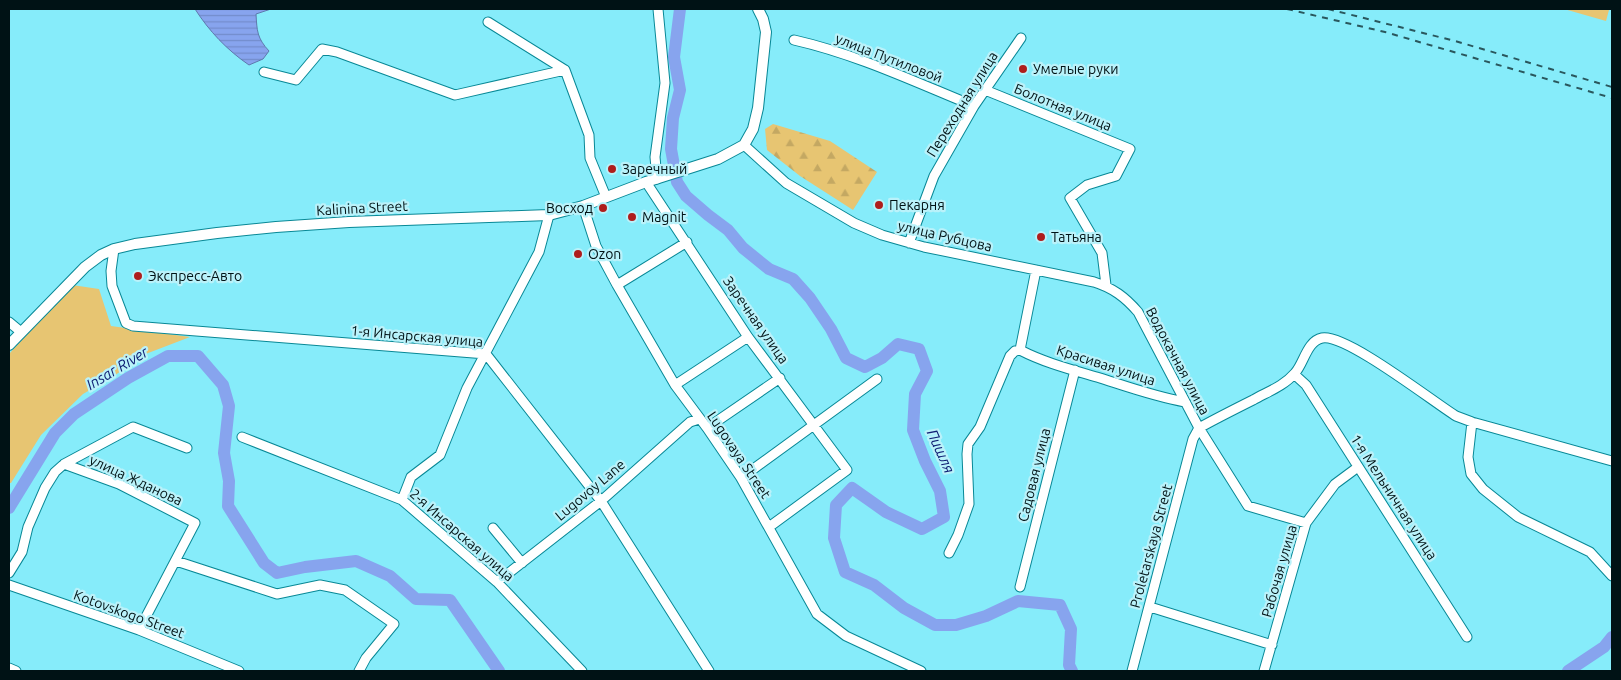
<svg xmlns="http://www.w3.org/2000/svg" width="1621" height="680" font-family="Ubuntu,sans-serif">
<style>
.green{fill:#e7c572}
.forest{fill:url(#forest-firs)}
.water{fill:url(#water-rules);stroke:#5e78ad}
.lines{fill:none;stroke-linecap:round;stroke-linejoin:round}
.river{stroke:#87a4ee;stroke-width:12}
.minor-casing{stroke:#088896;stroke-width:11}
.major-casing{stroke:#088896;stroke-width:12}
.minor{stroke:#fff;stroke-width:9}
.major{stroke:#fff;stroke-width:10}
.rail{stroke:#2a575d;stroke-width:2;stroke-dasharray:6 6;stroke-linecap:butt}
.poi-dot{fill:#ae1d1c;stroke:#baf2fa;stroke-width:2}
.labels{text-anchor:middle;dominant-baseline:central;stroke-width:4.5;stroke-linejoin:round;paint-order:stroke}
.street-label{font-size:14px;fill:#001215;stroke:#baf2fa}
.poi-label{font-size:14px;fill:#001215;stroke:#baf2fa;text-anchor:start}
.water-label{font-size:15px;font-style:italic;fill:#102074;stroke:#baf2fa}
</style>
<defs>
<pattern id="forest-firs" width="22" height="20" patternUnits="userSpaceOnUse" patternTransform="scale(1.25)"><rect width="22" height="20" fill="#e7c572"/><path d="M5 1l3.5 6h-7zM16 11l3.5 6h-7z" fill="#c4a862"/></pattern>
<pattern id="water-rules" width="6" height="5" patternUnits="userSpaceOnUse" patternTransform="scale(1.25)"><rect width="6" height="5" fill="#87a4ee"/><path d="M0 2.5h6" fill="none" stroke="#738ccb"/></pattern>
</defs>
<rect width="100%" height="100%" fill="#86ecfa"/>
<path class="green" d="M1564,9H1606L1609,10L1606,21Z
M72,285L99,289L111,326L190,337L143,355L114,376L83,394L41,435L11,483H9V354Z"/>
<path class="forest" d="M773,124L830,141L877,172L853,210L800,176L767,150L765,129Z"/>
<path class="water" d="M195,9H271L256,14C257,31 257,38 269,51L263,59L249,65C227,50 209,31 195,9Z"/>
<g class="lines">
<path class="river" d="M680,9L674,57L680,90L673,118L671,149L677,182L686,196L708,215L728,230L743,248L769,269L793,279L810,298L831,329L846,358L865,367L882,358L898,344L919,349L927,371L915,394L913,430L925,461L940,491L944,517L922,529L886,512L852,488L836,505L834,538L845,572L874,585L904,608L935,625H956L986,616L1018,601L1060,605L1071,629L1069,665L1072,671
M9,508L55,433L74,414L128,378L168,356H198L223,385L229,406L224,453L229,481L228,506L264,563L277,573L305,567L356,561L390,576L416,599L450,600L499,671
M1568,671L1604,647L1612,637"/>
<g class="minor-casing">
<path id="minor" d="M488,22L565,70
M794,40C856,54 915,82 974,106
M264,72L296,80L322,49L337,52L455,95L565,70L589,135L590,158L606,197
M985,90L1130,149L1116,176L1087,185L1070,198L1102,253L1106,285
M744,145L786,183L854,223L882,235L924,247L1094,282C1113,288 1125,297 1138,312L1199,428L1248,506L1306,523
M657,179L655,157L665,83L658,9
M646,182L748,337L847,470L769,527
M583,206L596,246L617,285L675,385L707,428L741,478L817,614L846,636L921,671
M909,243L934,176L974,106L1021,38
M114,249L111,271L112,286L126,323L133,326L486,354L601,501L709,671
M617,285L687,242
M9,322L21,332
M1020,350C1045,363 1073,370 1100,378C1128,387 1156,397 1185,402
M1020,350L1036,270
M1294,374L1306,385L1467,637
M675,385L748,337
M1472,422L1468,457L1471,474L1483,489L1518,517L1590,552L1612,576
M707,428L780,378
M1199,428C1217,418 1235,409 1253,400C1267,392 1284,386 1295,373C1304,363 1307,341 1322,338C1345,333 1432,401 1456,416L1472,422L1612,461
M242,437L402,500L497,582L582,671
M64,464L119,484L195,523L139,630
M741,478L877,379
M402,500L411,477L440,455L467,388L539,252L549,215
M493,528L522,563
M949,553L958,535L969,504L967,454L968,444L980,427L1010,356L1015,351L1020,350
M176,561L277,594L320,585L345,590L394,624L366,658L359,671
M9,573L22,552L28,527L45,488L55,472L64,464L133,427L187,448
M497,582L601,501L690,422L699,419
M9,585L139,630L239,671
M1020,587L1075,370
M1150,607L1272,645
M9,668L16,671
M1132,671L1193,439L1199,428
M1264,671L1306,523L1335,484L1358,467"/>
</g>
<g class="major-casing">
<path id="major" d="M9,345L85,267L101,255L114,249L135,244L217,233L276,227L349,222L549,215L583,206L646,182L718,159L744,145L753,129L758,108L766,32L763,19L758,9"/>
</g>
<use href="#minor" class="minor"/>
<use href="#major" class="major"/>
<path class="rail" d="M1287,9L1385,32L1612,98
M1328,9L1455,41L1612,87"/>
</g>
<g class="poi-dot">
<circle cx="1023" cy="69" r="5"/>
<circle cx="612" cy="169" r="5"/>
<circle cx="879" cy="205" r="5"/>
<circle cx="603" cy="208" r="5"/>
<circle cx="632" cy="217" r="5"/>
<circle cx="1041" cy="237" r="5"/>
<circle cx="578" cy="254" r="5"/>
<circle cx="138" cy="276" r="5"/>
</g>
<g class="labels">
<g class="street-label">
<text transform="translate(889 58) rotate(21)">улица Путиловой</text>
<text transform="translate(962 104) rotate(-58)">Переходная улица</text>
<text transform="translate(1063 107) rotate(22)">Болотная улица</text>
<text transform="translate(362 208) rotate(-3)">Kalinina Street</text>
<text transform="translate(945 236) rotate(13)">улица Рубцова</text>
<text transform="translate(756 320) rotate(55)">Заречная улица</text>
<text transform="translate(417 336) rotate(5)">1-я Инсарская улица</text>
<text transform="translate(1178 361) rotate(62)">Водокачная улица</text>
<text transform="translate(1106 365) rotate(18)">Красивая улица</text>
<text transform="translate(739 455) rotate(56)">Lugovaya Street</text>
<text transform="translate(1034 475) rotate(-76)">Садовая улица</text>
<text transform="translate(136 480) rotate(25)">улица Жданова</text>
<text transform="translate(590 490) rotate(-40)">Lugovoy Lane</text>
<text transform="translate(1394 497) rotate(57)">1-я Мельничная улица</text>
<text transform="translate(462 535) rotate(41)">2-я Инсарская улица</text>
<text transform="translate(1151 546) rotate(-75)">Proletarskaya Street</text>
<text transform="translate(1279 571) rotate(-74)">Рабочая улица</text>
<text transform="translate(129 614) rotate(20)">Kotovskogo Street</text>
</g>
<g class="poi-label">
<text x="1033" y="69">Умелые руки</text>
<text x="622" y="169">Заречный</text>
<text x="889" y="205">Пекарня</text>
<text x="593" y="208" text-anchor="end">Восход</text>
<text x="642" y="217">Magnit</text>
<text x="1051" y="237">Татьяна</text>
<text x="588" y="254">Ozon</text>
<text x="148" y="276">Экспресс-Авто</text>
</g>
<g class="water-label">
<text transform="translate(117 368) rotate(-31)">Insar River</text>
<text transform="translate(941 451) rotate(66)">Пишля</text>
</g>
</g>
<rect width="1621" height="680" fill="none" stroke="#001215" stroke-width="20"/>
</svg>
